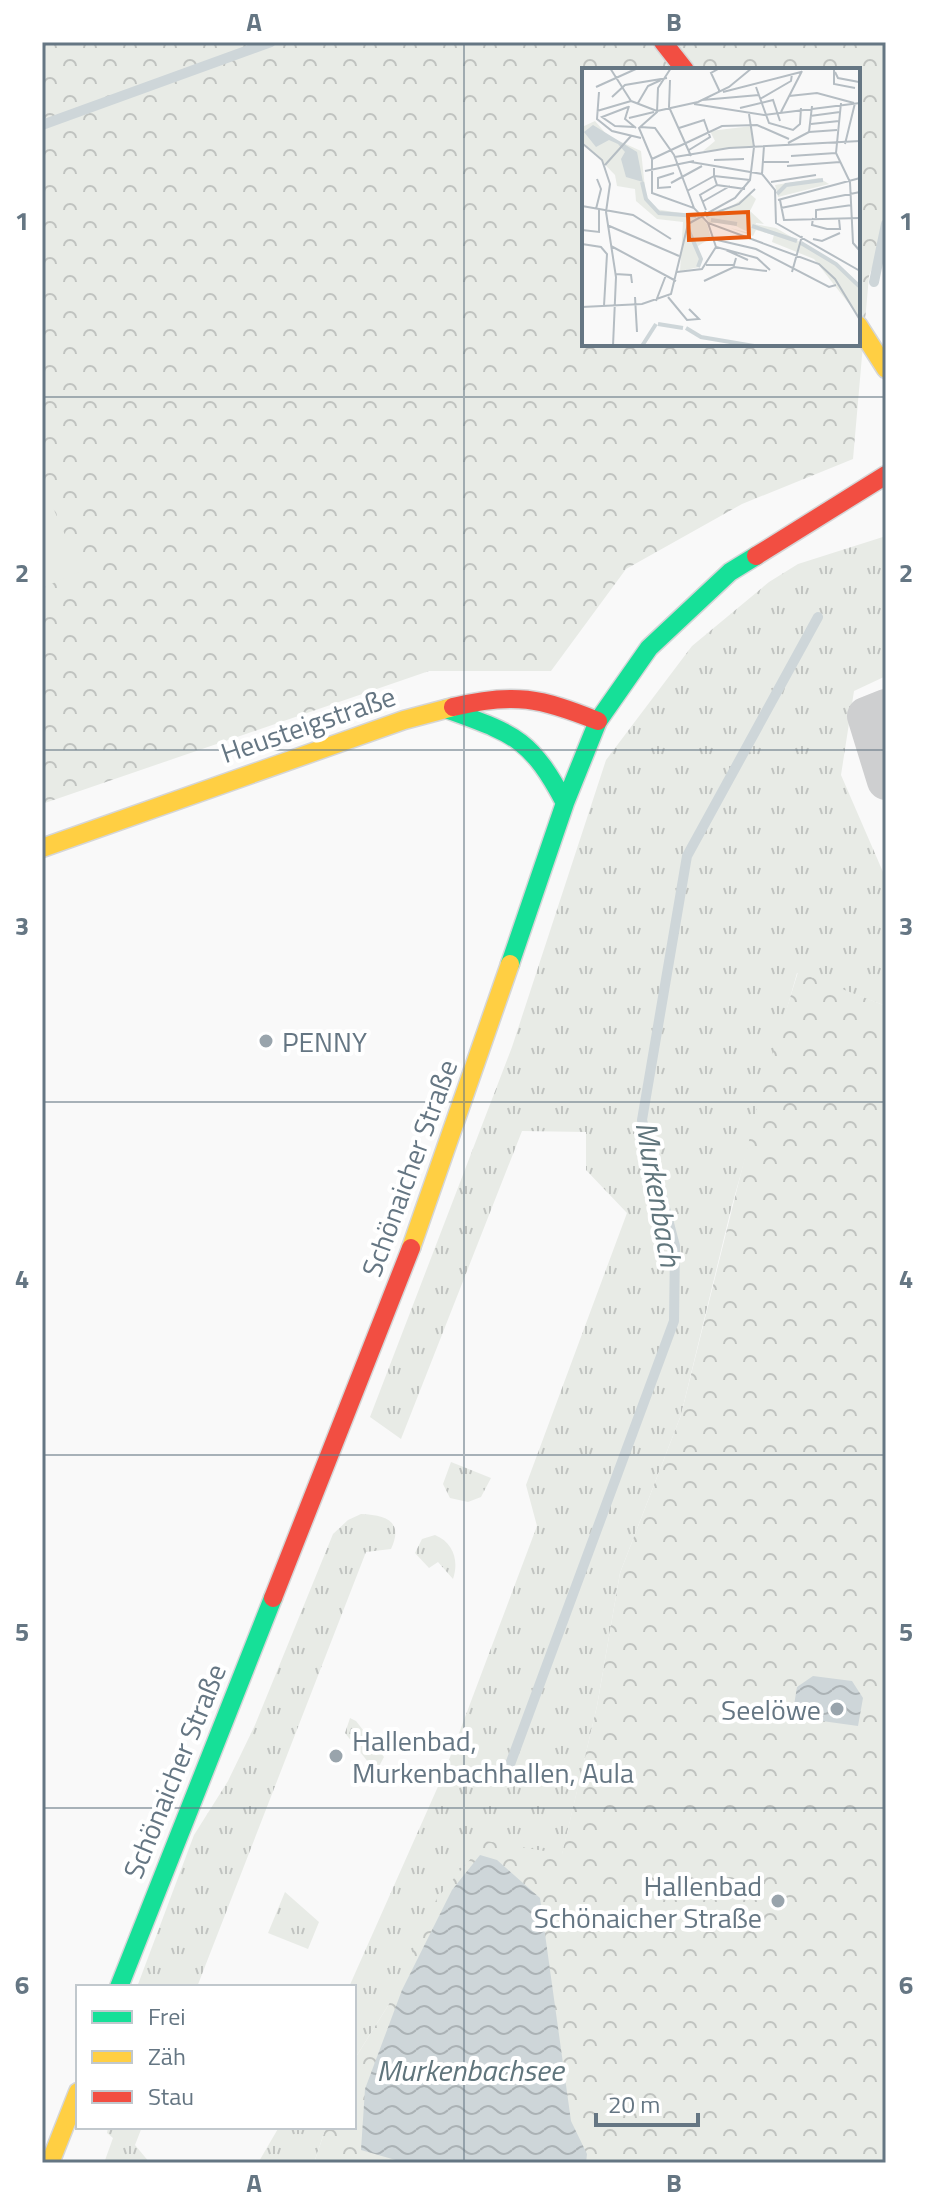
<svg xmlns="http://www.w3.org/2000/svg" width="928" height="2205" font-family="'Titillium Web',sans-serif">
<style>
.grass{fill:url(#grass-tufts)}
.park{fill:url(#park-crowns);fill-rule:evenodd}
.pitch{fill:#e8ebe6}
.water{fill:url(#water-waves)}
.lines{fill:none;stroke-linecap:round;stroke-linejoin:round}
.stream{stroke:#ced6d9;stroke-width:10}
.fast-casing{stroke:#d5d6d7;stroke-width:21}
.slow-casing{stroke:#d5d6d7;stroke-width:21}
.jam-casing{stroke:#d5d6d7;stroke-width:21}
.street{stroke:#cecfd0;stroke-width:38}
.fast{stroke:#16e098;stroke-width:18}
.slow{stroke:#ffcf43;stroke-width:18}
.jam{stroke:#f24e42;stroke-width:18}
.grid{fill:none;stroke:#657683;stroke-width:2;stroke-opacity:0.55}
.poi-dot{fill:#99a4ac;stroke:#fff;stroke-width:3}
.labels{text-anchor:middle;dominant-baseline:central;stroke-width:8;stroke-linejoin:round;paint-order:stroke}
.street-label{font-size:28px;fill:#657683;stroke:#fff}
.poi-label{font-size:28px;fill:#657683;stroke:#fff;text-anchor:start}
.water-label{font-size:30px;font-style:italic;fill:#60757c;stroke:#fff}
.inset-river{fill:none;stroke:#ced6d9;stroke-width:4}
.inset-road{fill:none;stroke:#b5bdc3;stroke-width:2}
.view{fill:#e8590c;fill-opacity:0.15;stroke:#e8590c;stroke-width:4}
.inset-edge{fill:none;stroke:#657683;stroke-width:4}
.neatline{fill:none;stroke:#657683;stroke-width:3}
.grid-label{font-size:26px;text-anchor:middle;font-weight:bold;fill:#657683}
</style>
<defs>
<pattern id="grass-tufts" width="24" height="20" patternUnits="userSpaceOnUse" patternTransform="scale(2)"><rect width="24" height="20" fill="#e8ebe6"/><path d="M3 7l-1-3M5 7V3M7 7l1-3M15 17l-1-3M17 17v-4M19 17l1-3" fill="none" stroke="#c0c3c0"/></pattern>
<pattern id="park-crowns" width="20" height="18" patternUnits="userSpaceOnUse" patternTransform="scale(2)"><rect width="20" height="18" fill="#e8ebe6"/><path d="M2 6a3 3 0 1 1 6 0M12 15a3 3 0 1 1 6 0" fill="none" stroke="#c0c3c0"/></pattern>
<pattern id="water-waves" width="16" height="10" patternUnits="userSpaceOnUse" patternTransform="scale(2)"><rect width="16" height="10" fill="#ced6d9"/><path d="M0 5q4-4 8 0t8 0" fill="none" stroke="#abb2b5"/></pattern>
</defs>
<rect width="100%" height="100%" fill="#f9f9f9"/>
<path class="grass" d="M886,536V676L854,691L841,775L886,879V1006L797,973L731,1209L681,1415L620,1573L597,1706L562,1855L389,2004L354,2060V1987H349L444,1773L537,1526L526,1485L627,1213L586,1170V1132L522,1131L401,1439L370,1417L512,1047L606,760L692,646L769,582L798,564Z
M451,1462L491,1478L481,1497L468,1502L450,1498L443,1484Z
M361,1514C386,1515 404,1521 391,1549L366,1552L197,1987H137L194,1835L228,1781L255,1725L333,1534L348,1520Z
M435,1535C454,1543 459,1561 453,1579L438,1562L429,1568L415,1553L422,1539Z
M350,1718L356,1721L384,1757L376,1772L345,1733Z
M285,1892L319,1922L308,1949L268,1933Z
M108,2127H142L135,2145L150,2163H104L113,2138L107,2133Z
M279,2127H326L314,2163H258Z"/>
<path class="park" d="M42,42H886V233L869,276L853,459L742,504L626,569L551,671H429L42,804ZM584,70H858V344H584Z
M798,972L886,1006V2163H314L326,2127H354V2060L389,2004L437,1898L486,1841L562,1854L597,1706L620,1573L681,1415L761,1092Z"/>
<path class="pitch" d="M47,494L81,571L42,588V496Z"/>
<path class="water" d="M813,1676L852,1681L863,1698L858,1726L822,1721L812,1707L794,1705L797,1687Z
M480,1855L497,1860L540,1898L571,2121L587,2154L586,2163H398L399,2161L361,2150L365,2089L402,1990L452,1890Z"/>
<g class="lines">
<path class="stream" d="M42,125L271,42
M874,282L886,224
M505,1778L674,1321L675,1246L642,1120L687,856L818,617"/>
<g class="fast-casing">
<path id="fast" d="M446,709C514,734 530,737 565,803
M510,964L565,803L598,721L649,648L730,572L756,556
M119,1987L273,1598"/>
</g>
<g class="slow-casing">
<path id="slow" d="M858,325L886,369
M42,848L404,720L453,707
M411,1248L510,964
M50,2163L78,2092"/>
</g>
<g class="jam-casing">
<path id="jam" d="M663,42L685,70
M756,556L886,475
M453,707C514,692 541,698 598,721
M273,1598L411,1248"/>
</g>
<path class="street" d="M886,708L866,716L886,781"/>
<use href="#fast" class="fast"/>
<use href="#slow" class="slow"/>
<use href="#jam" class="jam"/>
</g>
<path class="grid" d="M464,42V2163M42,397H886M42,750H886M42,1102H886M42,1455H886M42,1808H886"/>
<g class="poi-dot">
<circle cx="266" cy="1041" r="8"/>
<circle cx="837" cy="1709" r="8"/>
<circle cx="336" cy="1756" r="8"/>
<circle cx="778" cy="1901" r="8"/>
</g>
<g class="labels">
<g class="street-label">
<text transform="translate(308 724) rotate(-19)">Heusteigstraße</text>
<text transform="translate(409 1168) rotate(-70)">Schönaicher Straße</text>
<text transform="translate(174 1771) rotate(-68)">Schönaicher Straße</text>
</g>
<g class="poi-label">
<text x="282" y="1041">PENNY</text>
<text x="821" y="1709" text-anchor="end">Seelöwe</text>
<text x="352" y="1740">Hallenbad,<tspan x="352" dy="32">Murkenbachhallen, Aula</tspan></text>
<text x="762" y="1885" text-anchor="end">Hallenbad<tspan x="762" dy="32">Schönaicher Straße</tspan></text>
</g>
<g class="water-label">
<text transform="translate(659 1194) rotate(80)">Murkenbach</text>
<text x="470" y="2070">Murkenbachsee</text>
</g>
</g>
<g transform="translate(582 68)">
<rect width="278" height="278" fill="#f9f9f9"/>
<path d="M157,137L133,149L194,160L254,195L278,217V250L232,191L190,174L192,167L174,162L171,168L148,160L168,165L148,155H127L122,145Z" fill="#e8ebe6"/>
<path d="M170,58L171,78L121,83L133,73L128,63Z" fill="#e8ebe6"/>
<path d="M13,53L26,68L59,83L64,129L73,141L118,148L125,156L129,170L116,178L118,199L98,203L101,154L75,151L54,133L53,121L35,118L33,107L0,73V59ZM237,110L247,116L196,129L193,117ZM168,126L174,131L168,143L182,156L174,155L171,165L157,154L133,149Z" fill="#e8ebe6"/>
<path d="M11,57L55,84L61,114L44,109L39,91L43,84L36,76L27,72L14,79L2,64Z" fill="#ced6d9"/>
<path class="inset-river" d="M60,114L64,131L77,145L114,148M195,126L204,117L241,112M129,152L155,156M170,158L215,173M106,161L119,191L116,199M219,175L254,196L277,218M76,256L101,260M104,260L119,269L172,278M60,278L74,256"/>
<path class="inset-road" d="M28,0L49,33M89,0L76,20L75,44L57,60L70,91V125L112,140L126,155L237,196L253,211L278,252M138,0L129,5L138,24M252,0V16L273,20M253,4L256,10L277,14M88,12L87,39L109,88M14,19L56,0M174,19L187,55L211,62L218,56L219,40M17,24L15,51L30,63L59,70M141,24L219,4M207,28L235,25L272,35M30,29L43,17L85,10M178,31L209,13L210,6M120,32L177,27M49,33L75,43M56,35L66,18L79,12M259,35L254,85L268,114L271,175L278,183M112,36L182,47L278,35M47,38L43,51L54,60M46,39L20,49L33,58L52,59M158,40L191,32L198,53M15,43L49,33M75,43L116,34L147,19L170,0M199,44L220,3M228,48L258,44M47,50L72,44M229,56L257,53M58,59L73,60L92,87L112,140M97,60L122,52L128,69L107,82M227,64L255,62M0,75L20,92L28,116L24,144L34,209L31,278M206,75L227,64L230,38M263,76L273,35M209,88L254,85M93,89L147,80L278,73M70,91L140,58L175,57L207,71M132,92L162,91M109,94L180,106L193,122L194,155L278,203M181,94H207M23,97L49,68M205,98L258,94M63,103L112,93M180,106L182,78M132,108L135,117L163,121M132,108L168,112M189,114L234,107M89,115L120,98M89,119L76,120V110L92,105M105,123L132,108V100M196,132L278,110M198,132L202,152L278,150M120,134L148,118M0,138L51,147L89,171M199,140L278,124M14,141L19,121L15,111M124,142L118,127L135,117M123,143L125,148L157,136L173,121M231,150L230,157L245,161H258L257,151M234,150V142L270,137M126,155L134,179L175,190L188,202M25,157L97,188M0,162L17,164V141M131,171L174,181L247,219L254,217M231,171L240,173L258,165M0,176L19,179L25,186L22,238M29,178L94,213M144,182L166,192M124,197H152L154,190M95,204L120,201L134,179M210,204L220,168M33,206L49,207L50,215M122,213L152,199L185,203M53,229L55,264M86,229L105,252L117,251L107,241M74,233L84,207M0,239L60,236L89,226L106,156L153,130L168,112L172,79L167,46"/>
<path class="view" d="M166,144L167,169L107,172L106,147Z"/>
<rect width="278" height="278" class="inset-edge"/>
</g>
<rect width="928" height="2205" fill="none" stroke="#ffffff" stroke-width="88"/>
<rect x="76" y="1985" width="280" height="144" fill="#ffffff" stroke="#c1c8cd" stroke-width="2"/>
<rect x="92" y="2011" width="40" height="12" fill="#16e098" stroke="#c1c8cd" stroke-width="2"/>
<text x="148" y="2025" font-size="24" fill="#657683">Frei</text>
<rect x="92" y="2051" width="40" height="12" fill="#ffcf43" stroke="#c1c8cd" stroke-width="2"/>
<text x="148" y="2065" font-size="24" fill="#657683">Zäh</text>
<rect x="92" y="2091" width="40" height="12" fill="#f24e42" stroke="#c1c8cd" stroke-width="2"/>
<text x="148" y="2105" font-size="24" fill="#657683">Stau</text>
<path d="M596 2113v12h102v-12" fill="none" stroke="#657683" stroke-width="4"/>
<text x="608" y="2113" font-size="24" fill="#657683" stroke="#ffffff" stroke-width="6" paint-order="stroke">20 m</text>
<rect x="44" y="44" width="840" height="2117" class="neatline"/>
<g class="grid-label">
<text x="254" y="31">A</text>
<text x="674" y="31">B</text>
<text x="22" y="230">1</text>
<text x="906" y="230">1</text>
<text x="22" y="582">2</text>
<text x="906" y="582">2</text>
<text x="22" y="935">3</text>
<text x="906" y="935">3</text>
<text x="22" y="1288">4</text>
<text x="906" y="1288">4</text>
<text x="22" y="1641">5</text>
<text x="906" y="1641">5</text>
<text x="22" y="1994">6</text>
<text x="906" y="1994">6</text>
<text x="254" y="2192">A</text>
<text x="674" y="2192">B</text>
</g>
</svg>
